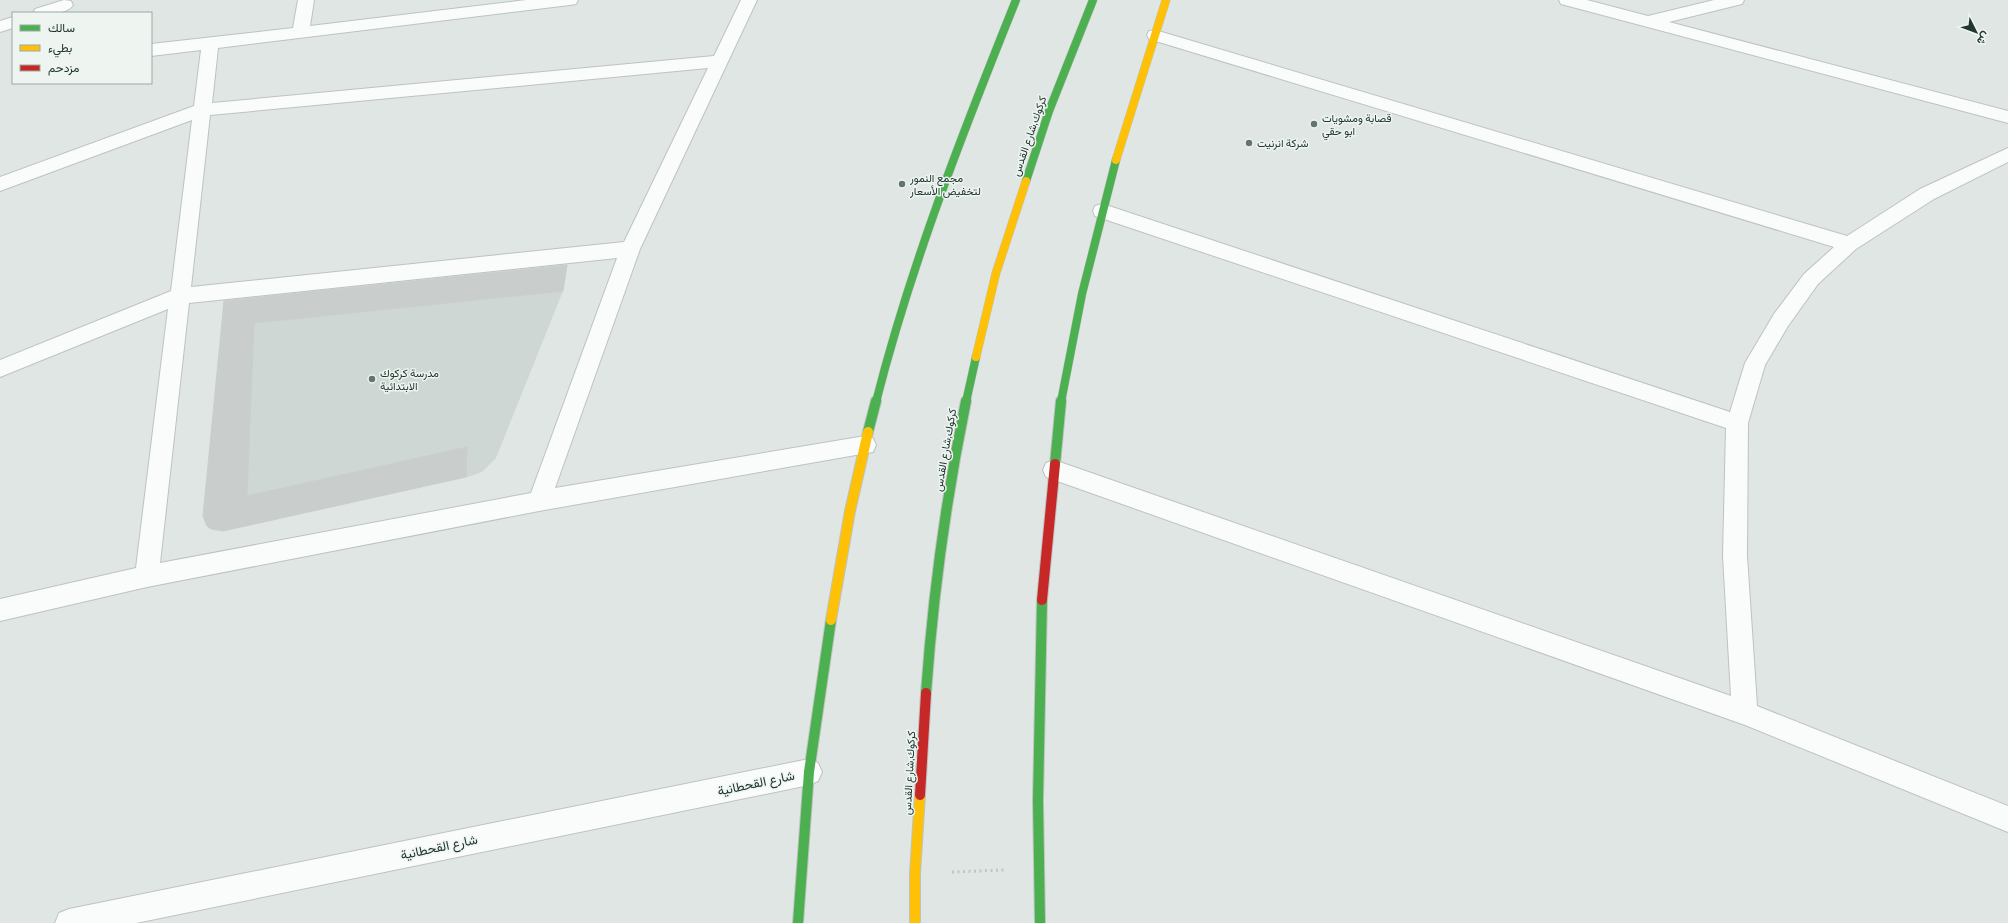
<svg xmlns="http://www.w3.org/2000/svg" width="2008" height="923" font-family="'PT Sans Narrow',Vazirmatn,sans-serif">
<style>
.built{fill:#ced7d3}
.building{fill:#c9cecc;stroke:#c9cfcc}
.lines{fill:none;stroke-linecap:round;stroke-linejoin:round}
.street-casing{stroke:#bdc3c0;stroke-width:2}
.fast-far1-casing{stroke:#bdc3c0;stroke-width:9}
.fast-casing{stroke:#bdc3c0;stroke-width:12}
.slow-far1-casing{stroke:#bdc3c0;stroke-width:9}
.slow-casing{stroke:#bdc3c0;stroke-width:12}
.jam-casing{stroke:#bdc3c0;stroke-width:12}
.path{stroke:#bfc6c3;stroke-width:3;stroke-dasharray:2 3.5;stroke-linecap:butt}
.street{fill:#fafbfb;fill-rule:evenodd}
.fast-far1{stroke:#4caf50;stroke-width:8}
.fast{stroke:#4caf50;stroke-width:10}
.slow-far1{stroke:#ffc107;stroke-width:8}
.slow{stroke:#ffc107;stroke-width:10}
.jam{stroke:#c62828;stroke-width:10}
.poi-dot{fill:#64746f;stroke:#eef5f1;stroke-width:1.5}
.labels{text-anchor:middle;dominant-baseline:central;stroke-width:3;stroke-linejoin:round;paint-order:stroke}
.poi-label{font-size:11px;fill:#213630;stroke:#eef5f1;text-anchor:start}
.street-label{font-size:11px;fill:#213630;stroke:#eef5f1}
.near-street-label{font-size:13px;fill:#213630;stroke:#eef5f1}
</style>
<rect width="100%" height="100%" fill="#e0e6e3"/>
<path class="built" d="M567,265L563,291L496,458L482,472L471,476L223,531L211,529L207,526L203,516L224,301Z"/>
<path class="building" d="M567,265L563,291L254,323L247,496L467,447L466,477L223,531L211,529L207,526L203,516L224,301Z"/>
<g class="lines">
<g class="street-casing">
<path id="street" d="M64,0L71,1L73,5C66,16 45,13 33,13L35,9Z
M298,0H314L310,26L526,0H578L576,4L570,5L218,48L212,103L714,56L741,0H757L640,249L555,488L865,436L873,438L876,445L873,452L539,511L147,587L0,621V599L136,568L168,309L0,377V360L171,291L192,120L0,191V177L194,106L201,50L151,56V44L293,28ZM708,68L624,242L191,287L210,115ZM617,258L531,493L160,563L189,303Z
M1559,0H1587L1648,16L1714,0H1744L1742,4L1669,22L2008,111V123L1561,4Z
M13,17V28L0,32V21Z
M1155,30L1847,236L1920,189L2008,148V162L1934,199L1856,249L1818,284L1788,326L1765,365L1748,423L1747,556L1757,706L2008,806V832L1745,725L1046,477L1043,470L1046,463L1054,460L1731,696L1723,556L1726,428L1095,216L1093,211L1095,206L1102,204L1109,206L1730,412L1745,363L1774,314L1804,274L1834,247L1149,39L1147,35L1149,31Z
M809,759L818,763L822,772L818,781L809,785L136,923H55L59,913L69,909Z"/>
</g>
<g class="fast-far1-casing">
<path id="fast-far1" d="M1026,181L1049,111L1093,0
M876,402C911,264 963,132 1016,0
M966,402L976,357
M1061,402L1082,294L1116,160"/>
</g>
<g class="fast-casing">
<path id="fast" d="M868,432L876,401
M1055,464L1061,401
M926,693C933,595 946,498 966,401
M798,923L809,772L831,620
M1040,923L1038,800L1042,600"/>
</g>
<g class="slow-far1-casing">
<path id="slow-far1" d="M1116,160L1166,0
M976,357L996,273L1026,181"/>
</g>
<g class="slow-casing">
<path id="slow" d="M831,620L850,511L868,432
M915,923V873L920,795"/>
</g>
<g class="jam-casing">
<path id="jam" d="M1042,600L1055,464
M920,795L926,693"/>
</g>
<path class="path" d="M952,872L1005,870"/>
<use href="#street" class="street"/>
<use href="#fast-far1" class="fast-far1"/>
<use href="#fast" class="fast"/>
<use href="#slow-far1" class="slow-far1"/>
<use href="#slow" class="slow"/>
<use href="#jam" class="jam"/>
</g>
<g class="poi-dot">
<circle cx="1314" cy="124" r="4"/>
<circle cx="1249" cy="143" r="4"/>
<circle cx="902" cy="184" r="4"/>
<circle cx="372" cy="379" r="4"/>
</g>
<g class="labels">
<g class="poi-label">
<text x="1322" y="118">قصابة ومشويات<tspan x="1322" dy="13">ابو حقي</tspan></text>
<text x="1257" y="143">شركة انرنيت</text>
<text x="910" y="178">مجمع النمور<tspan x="910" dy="13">لتخفيض الأسعار</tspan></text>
<text x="380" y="373">مدرسة كركوك<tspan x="380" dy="13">الابتدائية</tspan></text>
</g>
<g class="street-label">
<text transform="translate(1029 136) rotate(-71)">كركوك,شارع القدس</text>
<text transform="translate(945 450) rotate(-80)">كركوك,شارع القدس</text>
<text transform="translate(909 773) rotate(-87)">كركوك,شارع القدس</text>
</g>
<g class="near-street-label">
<text transform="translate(756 783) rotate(-12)">شارع القحطانية</text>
<text transform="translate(439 847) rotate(-12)">شارع القحطانية</text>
</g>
</g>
<rect x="12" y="12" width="140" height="72" fill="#eef5f1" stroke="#9ca9a4"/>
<rect x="20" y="25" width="20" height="6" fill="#4caf50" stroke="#9ca9a4"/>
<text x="48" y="32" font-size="12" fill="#213630">سالك</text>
<rect x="20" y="45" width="20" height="6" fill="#ffc107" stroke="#9ca9a4"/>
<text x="48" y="52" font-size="12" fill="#213630">بطيء</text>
<rect x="20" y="65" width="20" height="6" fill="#c62828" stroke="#9ca9a4"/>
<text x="48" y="72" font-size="12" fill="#213630">مزدحم</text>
<g transform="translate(1976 32) rotate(132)" stroke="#eef5f1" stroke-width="3" paint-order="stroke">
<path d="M0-3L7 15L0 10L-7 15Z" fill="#213630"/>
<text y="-6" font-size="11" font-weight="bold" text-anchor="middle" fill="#213630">ش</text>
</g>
</svg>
